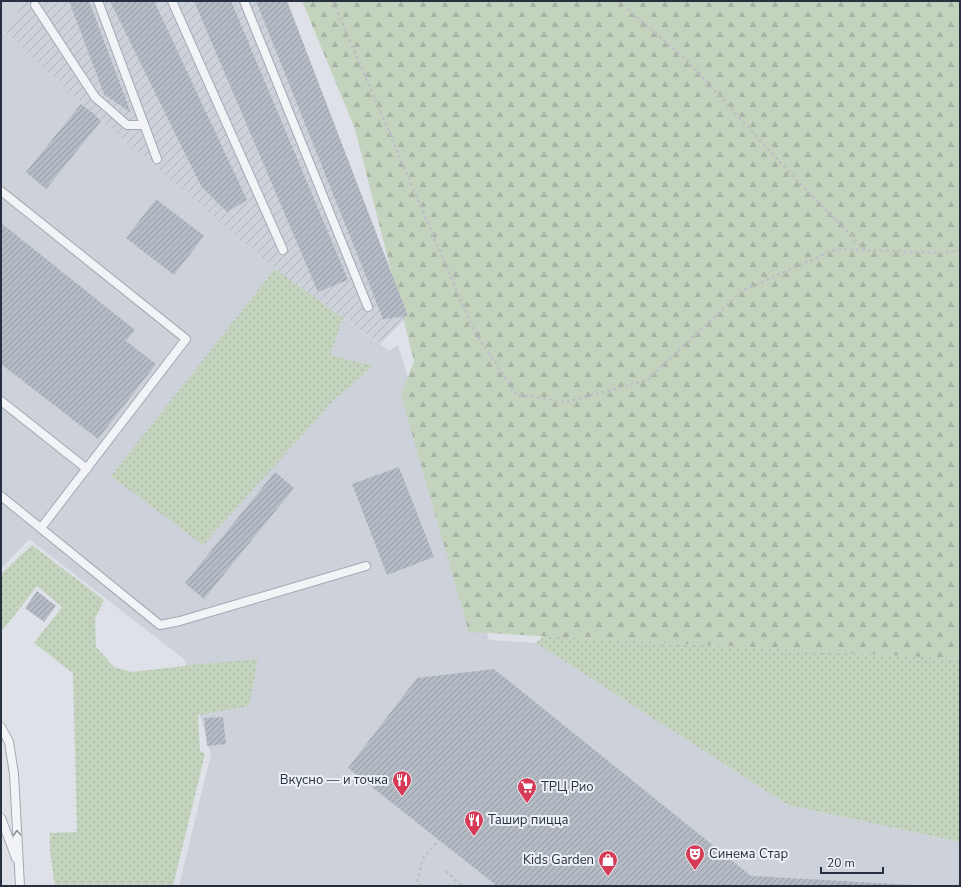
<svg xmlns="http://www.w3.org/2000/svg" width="961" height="887" font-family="'Nunito Sans',sans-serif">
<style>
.built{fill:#ccd1da}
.industrial{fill:url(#industrial-furrows)}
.grass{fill:url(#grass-dots)}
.forest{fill:url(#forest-firs)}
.building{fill:url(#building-hatch)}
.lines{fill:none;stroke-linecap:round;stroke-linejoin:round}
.service-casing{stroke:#a3a9b2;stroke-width:10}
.path{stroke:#bcc0c7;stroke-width:2.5;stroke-dasharray:3 3;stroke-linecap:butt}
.service{stroke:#f1f3f6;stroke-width:8}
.oneway{stroke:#8c929b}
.labels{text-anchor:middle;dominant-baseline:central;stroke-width:4;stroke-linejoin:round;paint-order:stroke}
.poi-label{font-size:13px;fill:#263040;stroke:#edf1f6;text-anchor:start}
</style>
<defs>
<pattern id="industrial-furrows" width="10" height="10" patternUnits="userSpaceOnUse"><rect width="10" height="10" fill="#ccd1da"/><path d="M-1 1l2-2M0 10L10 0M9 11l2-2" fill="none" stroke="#afb4bc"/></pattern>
<pattern id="grass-dots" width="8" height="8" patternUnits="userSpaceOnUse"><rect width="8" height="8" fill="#c4d3be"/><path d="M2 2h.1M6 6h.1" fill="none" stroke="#a8b5a4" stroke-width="1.8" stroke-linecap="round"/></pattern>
<pattern id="forest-firs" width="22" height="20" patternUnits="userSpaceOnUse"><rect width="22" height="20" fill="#c4d3be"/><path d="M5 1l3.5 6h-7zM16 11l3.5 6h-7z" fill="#a8b5a4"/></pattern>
<pattern id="building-hatch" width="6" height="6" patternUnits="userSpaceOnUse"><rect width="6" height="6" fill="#b5bbc5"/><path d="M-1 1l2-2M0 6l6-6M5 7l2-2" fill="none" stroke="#9398a1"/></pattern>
</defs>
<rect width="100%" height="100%" fill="#dee2e8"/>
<path class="built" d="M1,1H26L4,32L275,269L389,351L398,345L489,640L536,643L788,805L960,842V886H179L211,754L184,659L29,539L1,569Z"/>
<path class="industrial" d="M26,1H287L408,316L380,344L275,269L92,112L4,31Z"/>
<path class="grass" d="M275,269L343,318L330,355L373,366L333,401L203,545L111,476Z
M32,545L104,600L95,619L96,647L114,667L132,672L200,664L258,659L249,706L198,715L200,751L205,754L173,886H55L50,851V833L77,832L73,673L34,643L62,607L37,586L7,625L1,631V574Z
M544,636L960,659V842L788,805L536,643Z"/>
<path class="forest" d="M302,1H960V659L469,632L401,395L414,361L355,129Z"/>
<path class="building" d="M69,1H89L131,113L104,94Z
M110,1H154L247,200L227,212L201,186Z
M194,1H231L348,280L318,292Z
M256,1H287L408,316L383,319Z
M81,104L92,112L101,121L46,189L26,172Z
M156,199L204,236L174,275L126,238Z
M1,223L135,330L126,341L156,364L98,439L1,364Z
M399,467L434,557L387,575L352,484Z
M275,472L294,488L204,599L185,583Z
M37,591L56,606L44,622L25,608Z
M494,669L751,876L912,885V886H497L348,768L417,678Z
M223,717L226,744L207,746L204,718Z"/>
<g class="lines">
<g class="service-casing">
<path id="service" d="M98,1L157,159
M172,1L283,250
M244,1L368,307
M35,5L95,97L127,125H144
M1,191L186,339L41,528
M1,401L87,469
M1,496L160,625L180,621L366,566
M1,727L9,742L14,774L20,886
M1,818L16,858"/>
</g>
<path class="path" d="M333,1L474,331L516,394L567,402L647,380L742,291L836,249L944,253L960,250
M618,1L687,60L786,169L865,250
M446,871L462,886
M421,886L417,883L423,858L439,840"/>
<use href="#service" class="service"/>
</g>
<defs><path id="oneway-chevron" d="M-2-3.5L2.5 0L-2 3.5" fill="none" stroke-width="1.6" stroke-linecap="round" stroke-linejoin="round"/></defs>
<use class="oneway" href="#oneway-chevron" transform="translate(17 833) rotate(-93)"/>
<defs>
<g id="restaurant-pin" transform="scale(1)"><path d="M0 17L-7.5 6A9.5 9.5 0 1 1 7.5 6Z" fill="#d53b56" stroke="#edf1f6"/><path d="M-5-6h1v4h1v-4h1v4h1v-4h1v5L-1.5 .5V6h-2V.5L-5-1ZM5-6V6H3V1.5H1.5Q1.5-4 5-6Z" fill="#fff"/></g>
<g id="supermarket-pin" transform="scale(1)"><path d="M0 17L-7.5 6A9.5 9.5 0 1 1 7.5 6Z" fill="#d53b56" stroke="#edf1f6"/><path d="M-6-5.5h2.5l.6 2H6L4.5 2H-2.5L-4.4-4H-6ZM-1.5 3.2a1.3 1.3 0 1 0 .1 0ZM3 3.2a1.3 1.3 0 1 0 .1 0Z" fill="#fff"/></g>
<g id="theatre-pin" transform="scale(1)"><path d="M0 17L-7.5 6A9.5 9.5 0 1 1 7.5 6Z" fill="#d53b56" stroke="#edf1f6"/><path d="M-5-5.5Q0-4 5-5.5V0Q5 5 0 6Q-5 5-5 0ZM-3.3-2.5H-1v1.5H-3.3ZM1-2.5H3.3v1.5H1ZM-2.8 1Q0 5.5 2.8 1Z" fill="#fff"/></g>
<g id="shop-pin" transform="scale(1)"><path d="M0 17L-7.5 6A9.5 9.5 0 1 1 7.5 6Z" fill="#d53b56" stroke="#edf1f6"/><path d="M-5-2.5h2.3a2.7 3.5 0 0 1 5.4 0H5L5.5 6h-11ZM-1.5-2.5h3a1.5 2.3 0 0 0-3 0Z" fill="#fff"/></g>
</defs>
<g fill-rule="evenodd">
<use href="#restaurant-pin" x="402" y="780"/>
<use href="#supermarket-pin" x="527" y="787"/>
<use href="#restaurant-pin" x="474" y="820"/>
<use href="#theatre-pin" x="695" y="854"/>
<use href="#shop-pin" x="608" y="860"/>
</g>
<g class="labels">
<g class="poi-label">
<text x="388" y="780" text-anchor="end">Вкусно — и точка</text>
<text x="541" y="787">ТРЦ Рио</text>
<text x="488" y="820">Ташир пицца</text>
<text x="709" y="854">Синема Стар</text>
<text x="594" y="860" text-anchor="end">Kids Garden</text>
</g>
</g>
<rect width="961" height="887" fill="none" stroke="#263040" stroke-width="4"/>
<path d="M821 867v6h62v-6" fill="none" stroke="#263040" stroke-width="2"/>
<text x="827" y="867" font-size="12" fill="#263040" stroke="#edf1f6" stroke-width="3" paint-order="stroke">20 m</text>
</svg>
